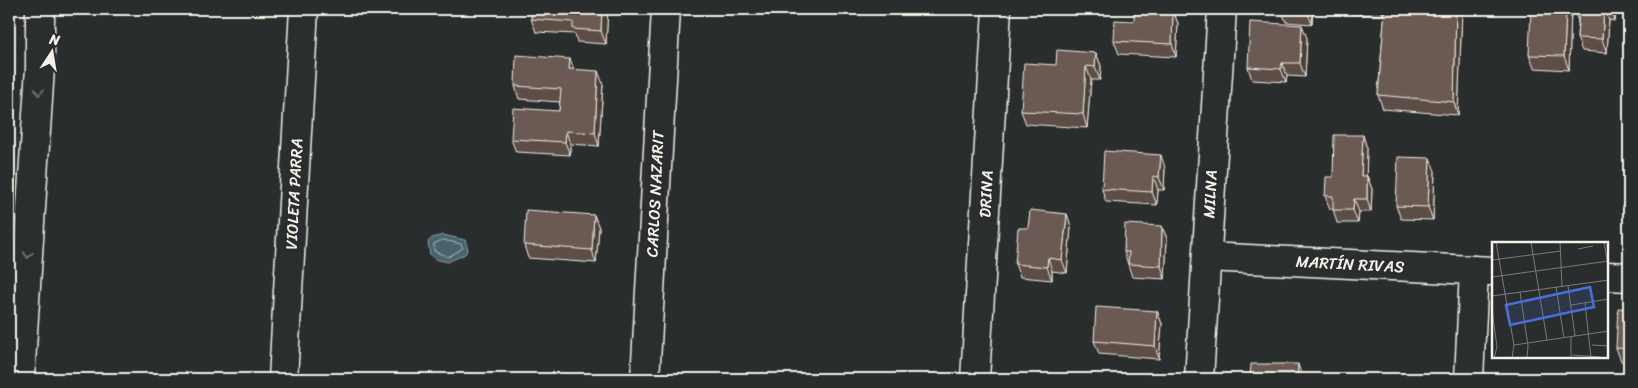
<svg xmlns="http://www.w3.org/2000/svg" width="1638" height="388" font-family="Sriracha,sans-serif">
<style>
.water{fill:#4a636e;stroke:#8e9c9f}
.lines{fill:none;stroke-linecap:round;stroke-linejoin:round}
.shore{stroke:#b0b8b7;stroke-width:1}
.minor-casing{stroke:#f4f1e8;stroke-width:31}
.tertiary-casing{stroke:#f4f1e8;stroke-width:31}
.minor{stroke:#2a2d2e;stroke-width:28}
.tertiary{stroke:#2a2d2e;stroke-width:28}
.wall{fill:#5b4d47;stroke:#f4f1e8}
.shaded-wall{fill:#4a3f39;stroke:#f4f1e8}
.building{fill:#6a5a52;stroke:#f4f1e8}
.oneway{stroke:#71726f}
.labels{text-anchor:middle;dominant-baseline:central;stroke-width:4.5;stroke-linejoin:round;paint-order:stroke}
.street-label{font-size:16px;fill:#f4f1e8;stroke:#2a2d2e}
.inset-road{fill:none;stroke:#7b7b78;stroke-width:1}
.view{fill:#486fdb;fill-opacity:0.15;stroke:#486fdb;stroke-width:2.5}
.inset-edge{fill:none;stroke:#f4f1e8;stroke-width:2.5}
</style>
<rect width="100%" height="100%" fill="#2a2d2e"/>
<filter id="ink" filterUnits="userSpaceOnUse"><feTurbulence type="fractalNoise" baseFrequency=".02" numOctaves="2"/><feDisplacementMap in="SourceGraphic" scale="10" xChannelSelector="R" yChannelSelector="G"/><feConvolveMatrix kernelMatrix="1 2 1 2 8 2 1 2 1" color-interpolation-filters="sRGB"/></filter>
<g filter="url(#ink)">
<path class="water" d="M443,235L465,240L468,249L465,254L448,262L435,259L430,255L428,242L432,238Z"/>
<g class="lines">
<path class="shore" d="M443,240L461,244L463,248L448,257L434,251V244Z"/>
<g class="minor-casing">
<path id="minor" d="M1207,257L1493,271
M1607,276L1629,277
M283,379L304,9
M645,379L666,9
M975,379L997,9
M1199,379L1222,9
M1469,379L1474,270"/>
</g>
<g class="tertiary-casing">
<path id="tertiary" d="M20,379L40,68V9"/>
</g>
<use href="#minor" class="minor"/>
<use href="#tertiary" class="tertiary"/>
</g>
<path class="wall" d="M532,9H608L606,44L577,42L575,34L536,32L531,19Z
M1281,9H1313L1312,24L1286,22Z
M1349,9H1383V15L1351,14Z
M1385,9H1462L1458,115L1383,109L1378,95Z
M1571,9L1569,70L1534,68L1529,55Z
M1574,9H1616L1615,21L1609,20L1607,53L1582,51L1577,38L1578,19H1577Z
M1173,10L1178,24L1176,57L1119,54L1114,41L1134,21Z
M1307,38L1305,77L1287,76L1286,82L1252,80L1248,67Z
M1096,53L1101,66L1100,80H1091L1087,128L1026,124L1021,111L1056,65Z
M570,59L574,70L603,84L599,146L570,144V155L516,152L511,139L559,111L560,102L519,99L515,86Z
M1367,148L1366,176H1367L1372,189L1371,212H1359L1358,223H1337L1333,209H1330L1325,196L1333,177Z
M1165,168L1164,190H1158L1157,205L1106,202L1102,189Z
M1435,171L1433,220L1401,219L1396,206Z
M1067,214L1071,227L1067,273L1052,271V280L1020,277L1015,264L1028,228Z
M594,215L599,228L596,263L528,258L524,245Z
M1162,226L1167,239L1165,279L1132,277L1124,252Z
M1629,309V362L1621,361L1616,348Z
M1157,311L1162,324L1159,359L1099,354L1094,341Z"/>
<path class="shaded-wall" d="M602,9H608L606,44L601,31Z
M1307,9H1313L1312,24L1307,11Z
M1381,9H1383V15Z
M1456,9H1462L1458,115L1454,102Z
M1566,9H1571L1569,70L1564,56Z
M1604,9L1609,20L1607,53L1602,39Z
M1611,9H1616L1615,21Z
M1173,10L1178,24L1176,57L1172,44Z
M1302,25L1307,38L1305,77L1300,63Z
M1096,53L1101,66L1100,80L1095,67Z
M570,59L575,72L569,69Z
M1282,63L1287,76L1286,82L1281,69Z
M1086,66L1091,80L1087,128L1083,114Z
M598,71L603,84L599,146L595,133Z
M566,131L570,144V155L565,142Z
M1363,135L1367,148L1366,189L1361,176Z
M1161,155L1165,168L1164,190L1159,177Z
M1430,158L1435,171L1433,220L1428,207Z
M1153,176L1158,190L1157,205L1152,192Z
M1367,176L1372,189L1371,212L1367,199Z
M1354,199L1359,212L1358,223L1353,210Z
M1067,214L1071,227L1067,273L1062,260Z
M594,215L599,228L596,263L592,250Z
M1162,226L1167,239L1165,279L1161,266Z
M1048,258L1052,271V280L1047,267Z
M1157,311L1162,324L1159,359L1155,346Z
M1298,364L1302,377V379H1297Z"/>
<path class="building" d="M532,9H602L601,31L573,29V22L531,19Z
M1134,9L1173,10L1172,44L1114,41L1115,20L1134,21Z
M1281,9H1307V11Z
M1385,9H1456L1454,102L1378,95Z
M1531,9H1566L1564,56L1529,55Z
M1579,9H1604L1602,39L1577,38Z
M1250,22L1302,25L1300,63H1282L1281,69L1248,67Z
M1057,50L1096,53L1095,67L1086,66L1083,114L1021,111L1024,63L1056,65Z
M516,55L570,59L569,69L598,71L595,133L566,131L565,142L511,139L513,108L559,111L561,89L515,86Z
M1334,135H1363L1361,176H1367V199H1354L1353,210H1333V196H1325L1326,177H1333Z
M1104,151L1161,155L1159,177L1153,176L1152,192L1102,189Z
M1398,157L1430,158L1428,207L1396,206Z
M526,210L594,215L592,250L524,245Z
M1030,210L1067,214L1062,260L1048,258L1047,267L1015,264L1018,228H1028Z
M1125,224L1162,226L1161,266L1128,264L1129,252H1124Z
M1096,307L1157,311L1155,346L1094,341Z
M1618,308L1629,309V349L1616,348Z
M1251,364H1298L1297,379H1250Z"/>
<defs><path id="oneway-chevron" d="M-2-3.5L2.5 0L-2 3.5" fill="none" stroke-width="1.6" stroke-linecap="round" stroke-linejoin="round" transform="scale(1.25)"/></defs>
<g class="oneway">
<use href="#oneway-chevron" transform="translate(39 92) rotate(94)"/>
<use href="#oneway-chevron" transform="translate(28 255) rotate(94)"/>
</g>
</g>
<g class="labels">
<g class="street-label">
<text transform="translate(294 194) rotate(-87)">VIOLETA PARRA</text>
<text transform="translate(655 194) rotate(-87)">CARLOS NAZARIT</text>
<text transform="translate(986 194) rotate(-87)">DRINA</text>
<text transform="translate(1210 194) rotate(-87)">MILNA</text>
<text transform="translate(1350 264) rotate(3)">MARTÍN RIVAS</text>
</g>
</g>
<g transform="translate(1492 242)">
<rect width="116" height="116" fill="#2a2d2e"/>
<path class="inset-road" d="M4,0L22,103L20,116M39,0L55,98M68,0L70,44M112,0L117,29M86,7L101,4M0,18L69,9M0,35L117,19M76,44L83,94M64,45L72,96M28,50L36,104L35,116M0,54L117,38M93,61L99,116M79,63L117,57M0,68L5,105L2,116M22,103L117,89M100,103L117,104M80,113L108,115M79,116V95"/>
<path class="view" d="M98,45L102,65L18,83L14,63Z"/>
<rect width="116" height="116" class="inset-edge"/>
</g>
<rect width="1638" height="388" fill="none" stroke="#2a2d2e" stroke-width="30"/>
<rect x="15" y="15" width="1608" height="358" fill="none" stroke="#f4f1e8" stroke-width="2" filter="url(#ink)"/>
<g transform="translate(52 52) rotate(12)" stroke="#2a2d2e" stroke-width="4" paint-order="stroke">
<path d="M0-4L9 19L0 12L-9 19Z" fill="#f4f1e8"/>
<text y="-8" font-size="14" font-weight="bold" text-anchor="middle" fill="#f4f1e8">N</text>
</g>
</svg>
